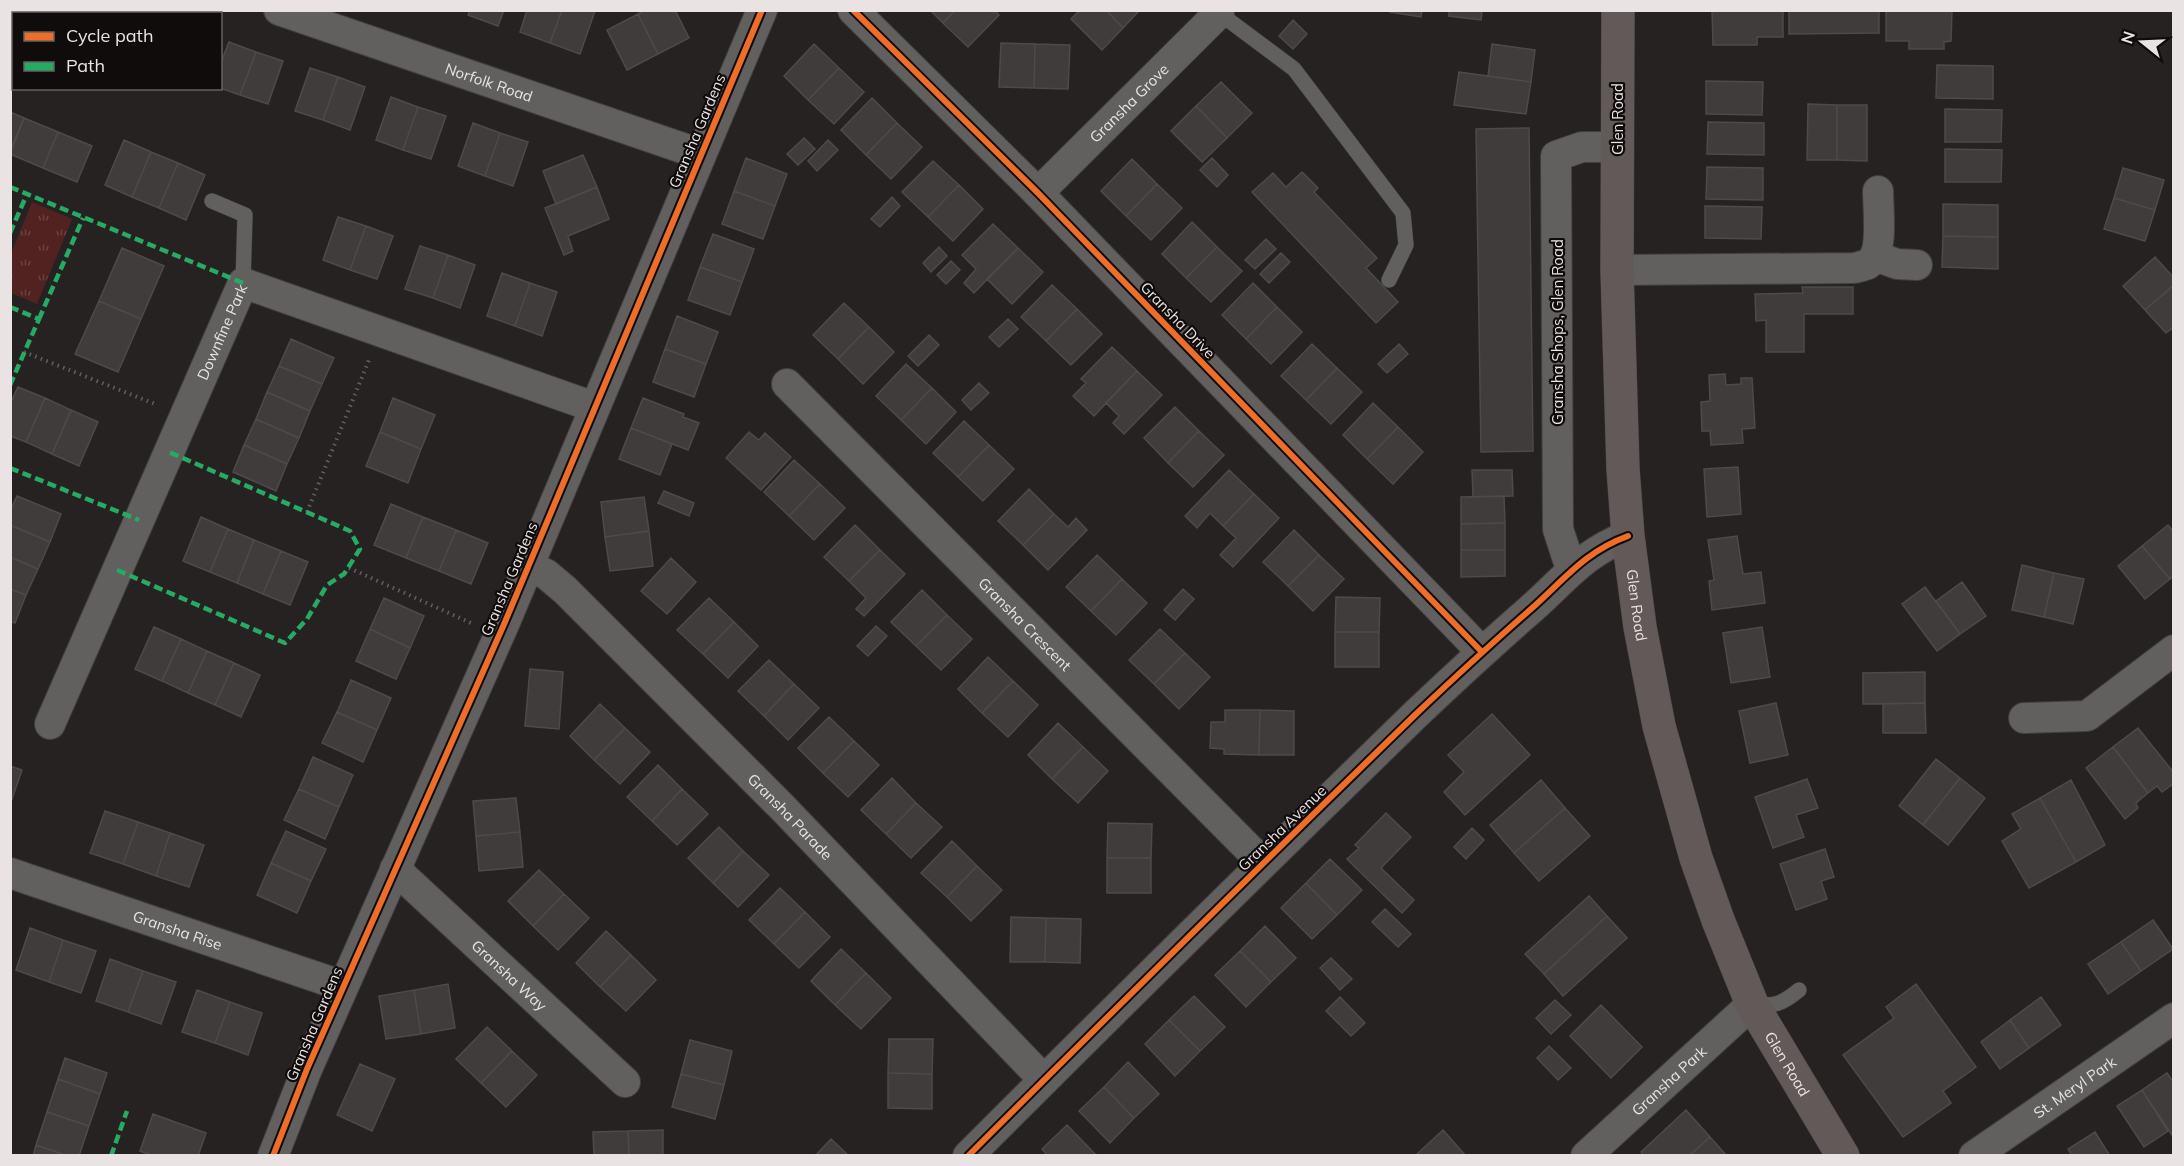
<svg xmlns="http://www.w3.org/2000/svg" width="2184" height="1166" font-family="Mulish,sans-serif">
<style>
.grass{fill:url(#grass-tufts)}
.building{fill:#403c3b;stroke:#4e4a4a;stroke-width:1.5}
.lines{fill:none;stroke-linecap:round;stroke-linejoin:round}
.service-casing{stroke:#433f3f;stroke-width:16}
.minor-casing{stroke:#433f3f;stroke-width:32}
.primary-casing{stroke:#433f3f;stroke-width:34}
.path{stroke:#635f5f;stroke-width:4;stroke-dasharray:1.5 4.5;stroke-linecap:butt}
.service{stroke:#625f5f;stroke-width:15}
.minor{stroke:#625f5f;stroke-width:30}
.primary{stroke:#625a59;stroke-width:33}
.quiet{stroke:#26ab63;stroke-width:4.5;stroke-dasharray:9 4.5;stroke-linecap:butt}
.cycleway-casing{stroke:#0f0c0b;stroke-width:10}
.cycleway{stroke:#ee6e29;stroke-width:6}
.labels{text-anchor:middle;dominant-baseline:central;stroke-width:4.5;stroke-linejoin:round;paint-order:stroke}
.street-label{font-size:15px;fill:#e9e3e3;stroke:#0f0c0b}
</style>
<defs>
<pattern id="grass-tufts" width="24" height="20" patternUnits="userSpaceOnUse" patternTransform="scale(1.5)"><rect width="24" height="20" fill="#51221f"/><path d="M3 7l-1-3M5 7V3M7 7l1-3M15 17l-1-3M17 17v-4M19 17l1-3" fill="none" stroke="#6a423f"/></pattern>
</defs>
<rect width="100%" height="100%" fill="#272222"/>
<path class="grass" d="M32,202L72,219L37,304L11,293V254Z"/>
<path class="building" d="M58,10H88L87,14H57Z
M88,10H119L118,14H87Z
M470,10H504L498,26L468,15Z
M527,10H562L550,43L520,32Z
M562,10L595,11L580,54L550,43Z
M645,10H675L689,38L658,54L638,14Z
M930,10H955L943,23Z
M955,10H994L999,15L968,47L943,23Z
M1080,10H1106L1123,28L1102,50L1071,19Z
M1106,10H1140L1123,28Z
M1390,10H1422L1421,17L1390,12Z
M1449,10H1482L1481,20L1449,16Z
M1712,10H1783V37H1757V45H1713Z
M1789,10H1879V33L1789,34Z
M1886,10H1952L1951,41L1944,42V49H1909V41H1886Z
M638,14L658,54L627,70L607,30Z
M1293,20L1307,34L1293,49L1279,36Z
M229,42L256,52L240,95L220,88V65Z
M1001,43L1035,44L1034,88L999,87Z
M814,44L839,68L808,100L784,76Z
M1035,44L1070,45L1068,89L1034,88Z
M1492,44L1535,50L1531,82L1488,76Z
M256,52L283,61L268,104L240,95Z
M1937,65L1993,66V99L1936,98Z
M310,68L338,77L323,120L295,111Z
M839,68L864,92L834,124L808,100Z
M1459,72L1531,82L1526,114L1454,105Z
M338,77L365,87L350,130L323,120Z
M1706,81L1763,82L1762,115L1706,114Z
M1221,82L1252,113L1227,138L1196,106Z
M391,97L418,107L403,150L376,140Z
M872,98L897,123L866,155L841,130Z
M1808,104L1837,105V160H1807Z
M1837,105H1867V161L1837,160Z
M1196,106L1227,138L1202,162L1171,131Z
M418,107L446,116L431,159L403,150Z
M1945,109L2002,110L2001,142H1945Z
M10,112L24,118L10,151Z
M24,118L58,132L43,168L10,154Z
M1708,122L1764,123V155L1707,154Z
M473,123L500,133L485,176L458,166Z
M897,123L922,147L891,179L866,155Z
M1529,128L1533,451L1481,452L1476,129Z
M58,132L92,146L77,182L43,168Z
M500,133L528,142L513,186L485,176Z
M804,138L815,149L798,165L787,154Z
M124,140L151,152L132,197L105,185Z
M828,140L838,150L817,171L808,161Z
M1945,149L2002,150L2001,182H1945Z
M151,152L178,163L159,208L132,197Z
M583,155L597,187L556,204L543,171Z
M746,158L787,174L775,206L734,191Z
M1212,158L1228,175L1217,187L1200,170Z
M1132,159L1157,184L1126,216L1101,191Z
M933,161L959,185L928,217L902,192Z
M178,163L205,175L186,220L159,208Z
M1707,167L1763,168V200L1706,199Z
M2123,168L2164,180L2155,210L2114,198Z
M1302,172L1318,188L1314,192L1377,258L1366,268L1398,302L1376,323L1252,192L1273,173L1286,187Z
M1157,184L1182,208L1151,240L1126,216Z
M959,185L983,209L953,241L928,217Z
M597,187L609,219L568,236L573,251L564,255L545,208Z
M734,191L775,206L763,239L722,224Z
M892,197L900,206L880,227L871,219Z
M2114,198L2155,210L2145,241L2104,229Z
M1943,204L1998,205V237L1943,236Z
M1705,206L1762,207L1761,239L1705,238Z
M338,217L366,226L350,270L323,260Z
M1192,222L1217,247L1186,278L1162,254Z
M993,224L1018,248L974,293L964,283L976,269L962,255Z
M366,226L393,236L377,279L350,270Z
M713,234L754,249L742,282L700,267Z
M1943,236L1998,237V269L1942,267Z
M1266,239L1276,249L1255,269L1245,260Z
M420,246L448,255L433,298L405,289Z
M939,247L947,256L931,272L923,263Z
M1217,247L1242,271L1211,302L1186,278Z
M122,248L164,266L141,319L99,301Z
M1018,248L1043,272L1012,304L987,279Z
M1281,253L1290,262L1269,283L1260,274Z
M448,255L475,265L460,308L433,298Z
M2155,257L2174,278V285L2145,310L2123,286Z
M951,261L960,270L946,284L937,275Z
M700,267L742,282L730,315L688,300Z
M502,273L530,283L515,326L487,316Z
M530,283L557,292L542,336L515,326Z
M1253,283L1277,307L1246,339L1222,315Z
M1052,285L1077,309L1046,341L1021,317Z
M2174,285V327L2166,333L2145,310Z
M1802,287H1853V314H1804V352H1766V320L1756,321L1755,294L1803,293Z
M99,301L141,319L118,372L75,354Z
M844,303L869,327L838,359L813,335Z
M1277,307L1302,332L1271,364L1246,339Z
M1077,309L1102,334L1071,365L1046,341Z
M677,316L718,332L706,364L665,349Z
M1008,319L1018,329L999,347L989,337Z
M869,327L894,352L863,384L838,359Z
M929,335L939,345L918,366L908,356Z
M291,339L334,358L322,384L279,366Z
M1312,344L1337,368L1306,400L1281,376Z
M1399,344L1408,354L1387,373L1378,364Z
M1112,347L1137,371L1094,416L1073,396L1086,383L1081,379Z
M665,349L706,364L694,397L653,382Z
M906,364L932,388L901,420L876,396Z
M279,366L322,384L310,411L267,392Z
M1337,368L1362,392L1331,424L1306,400Z
M1137,371L1162,395L1124,434L1113,423L1119,416L1106,403Z
M1725,374L1726,385L1741,384V378H1752L1755,428L1742,429L1743,443L1711,445L1710,431H1702L1701,402L1710,401L1709,375Z
M979,383L989,393L971,410L962,400Z
M18,387L45,398L26,442L10,436V404Z
M932,388L956,412L926,444L901,420Z
M267,392L310,411L299,438L256,419Z
M45,398L71,410L52,454L26,442Z
M393,398L435,415L421,449L380,432Z
M643,398L684,414L683,417L699,423L688,450L631,428Z
M1373,403L1398,427L1367,459L1343,435Z
M1175,407L1199,431L1168,463L1144,438Z
M71,410L98,422L79,466L52,454Z
M256,419L299,438L287,464L244,445Z
M964,421L989,445L958,477L933,453Z
M1398,427L1423,452L1393,484L1367,459Z
M631,428L672,444L660,475L619,459Z
M1199,431L1224,455L1193,487L1168,463Z
M380,432L421,449L408,483L366,466Z
M749,432L759,440L765,433L791,457L761,490L726,458Z
M244,445L287,464L276,491L233,472Z
M989,445L1014,469L983,501L958,477Z
M794,460L820,484L789,516L764,492Z
M1738,467L1741,514L1707,517L1704,469Z
M1229,470L1254,494L1223,526L1210,513L1197,528L1185,516Z
M1472,470H1512L1513,496L1473,497Z
M820,484L845,508L814,540L789,516Z
M1029,489L1054,514L1023,545L998,521Z
M664,491L694,503L689,516L658,503Z
M1254,494L1279,518L1233,567L1220,555L1236,538L1223,526Z
M17,496L61,514L50,542L10,525V511Z
M1504,496L1505,523L1461,524V497Z
M644,497L649,531L605,537L601,502Z
M391,504L423,517L406,558L374,545Z
M1054,514L1068,527L1076,518L1087,530L1048,570L1023,545Z
M201,517L228,529L210,572L183,561Z
M423,517L456,530L439,571L406,558Z
M1505,523V550H1461V524Z
M10,525L50,542L38,569L10,557Z
M855,525L880,550L849,581L824,557Z
M2168,525L2174,532V575L2170,579L2142,546Z
M228,529L254,540L237,583L210,572Z
M456,530L488,543L471,584L439,571Z
M1294,530L1319,555L1288,586L1263,562Z
M649,531L653,566L610,571L605,537Z
M1737,536L1743,574L1761,572L1765,603L1712,610L1709,581L1714,580L1708,540Z
M254,540L281,551L263,594L237,583Z
M2142,546L2170,579L2145,599L2118,566Z
M880,550L905,574L864,616L856,609L866,598L849,581Z
M1461,550H1505V576L1461,577Z
M281,551L308,562L290,605L263,594Z
M1097,555L1122,579L1091,611L1066,587Z
M1319,555L1344,579L1313,611L1288,586Z
M10,557L38,569L26,595L10,589Z
M671,558L696,582L667,614L641,591Z
M2022,565L2054,573L2044,617L2012,610Z
M2054,573L2084,579L2073,624L2044,617Z
M1122,579L1147,603L1116,635L1091,611Z
M1962,582L1986,616L1960,634L1936,601Z
M1925,587L1960,634L1937,651L1902,604Z
M10,589L26,595L15,623L10,621Z
M1183,589L1194,599L1175,620L1164,610Z
M922,590L947,615L916,646L891,622Z
M1336,597L1380,598L1379,632H1335Z
M384,598L424,616L410,648L370,629Z
M709,598L734,622L703,654L677,630Z
M947,615L972,639L941,670L916,646Z
M734,622L758,646L728,678L703,654Z
M876,626L887,636L868,656L857,646Z
M154,627L181,639L162,681L135,669Z
M1762,627L1770,677L1731,683L1723,633Z
M370,629L410,648L396,679L356,661Z
M1160,629L1185,653L1154,684L1129,660Z
M1335,632H1379V667H1335Z
M181,639L207,651L188,693L162,681Z
M207,651L234,663L215,705L188,693Z
M1185,653L1210,677L1179,709L1154,684Z
M988,657L1013,681L982,713L958,689Z
M769,660L794,684L764,716L738,691Z
M234,663L260,675L241,717L215,705Z
M530,669L563,672L559,729L525,726Z
M1925,672V703L1863,704V673Z
M351,680L391,698L377,730L337,712Z
M1013,681L1038,705L1008,737L982,713Z
M794,684L819,708L788,740L764,716Z
M1776,703L1788,755L1750,763L1739,711Z
M1925,703L1926,733H1883V704Z
M600,704L625,728L594,760L570,736Z
M1225,710H1260L1259,755L1224,754V749L1210,748L1211,722H1225Z
M1260,710L1294,711V755H1259Z
M337,712L377,730L363,762L322,743Z
M1492,714L1530,755L1465,815L1444,792L1464,772L1448,755Z
M829,717L854,741L823,773L798,748Z
M1058,723L1083,747L1052,779L1028,755Z
M625,728L650,752L620,784L594,760Z
M2138,728L2174,773V783L2162,792L2157,786L2148,793L2113,747Z
M854,741L879,765L848,797L823,773Z
M1083,747L1108,771L1078,803L1052,779Z
M2113,747L2148,793L2136,803L2138,808L2125,819L2086,768Z
M313,757L353,775L339,807L299,789Z
M1936,759L1960,778L1923,825L1899,806Z
M658,765L682,789L652,821L627,797Z
M10,766L22,770L10,805Z
M892,778L916,803L886,834L861,810Z
M1960,778L1985,798L1948,845L1923,825Z
M1807,779L1818,808L1796,815L1804,837L1773,848L1755,797Z
M1541,780L1565,808L1514,853L1490,825Z
M2071,780L2105,845L2076,862L2040,798Z
M299,789L339,807L325,839L284,820Z
M682,789L708,814L677,845L652,821Z
M516,798L520,832L476,836L473,801Z
M2040,798L2076,862L2029,888L2002,841L2021,829L2012,814Z
M916,803L942,827L911,858L886,834Z
M1565,808L1590,836L1539,881L1514,853Z
M105,811L138,822L123,864L90,853Z
M1386,813L1411,837L1381,868L1414,900L1402,913L1347,859L1359,848L1355,845Z
M138,822L170,833L156,876L123,864Z
M1108,823L1152,824L1151,858H1107Z
M719,827L743,851L713,883L688,858Z
M1472,828L1484,840L1466,859L1454,847Z
M286,831L326,849L311,881L271,863Z
M520,832L523,867L479,871L476,836Z
M170,833L204,845L189,887L156,876Z
M952,841L977,866L947,897L921,873Z
M1825,849L1834,877L1821,881L1827,899L1796,910L1780,864Z
M743,851L769,875L738,907L713,883Z
M1107,858H1151V893H1107Z
M1330,859L1362,890L1337,915L1306,883Z
M271,863L311,881L297,913L257,895Z
M977,866L1002,890L971,921L947,897Z
M539,870L564,894L533,926L508,901Z
M1306,883L1337,915L1312,939L1281,908Z
M780,888L805,912L774,944L749,920Z
M564,894L589,918L558,950L533,926Z
M1589,896L1607,916L1544,974L1525,954Z
M1385,909L1411,934L1398,947L1372,922Z
M805,912L830,937L799,968L774,944Z
M1607,916L1627,938L1563,996L1544,974Z
M1011,917L1046,918L1045,962H1010Z
M1046,918L1081,919L1080,963L1045,962Z
M2153,920L2173,949L2141,971L2121,942Z
M1265,926L1296,958L1271,982L1240,951Z
M30,928L63,940L49,982L16,970Z
M606,931L631,955L600,987L576,963Z
M63,940L96,951L81,993L49,982Z
M2121,942L2141,971L2108,994L2088,964Z
M841,949L866,973L835,1005L811,981Z
M1240,951L1271,982L1246,1007L1215,975Z
M631,955L656,980L626,1011L600,987Z
M1331,958L1352,979L1340,990L1320,968Z
M110,959L143,971L128,1012L96,1001Z
M143,971L176,982L161,1024L128,1012Z
M866,973L891,998L861,1029L835,1005Z
M448,984L455,1028L421,1034L414,990Z
M1916,984L1976,1067L1943,1091L1951,1103L1903,1137L1843,1055L1894,1018L1886,1007Z
M197,990L230,1002L215,1043L182,1032Z
M414,990L421,1034L386,1039L379,996Z
M1194,996L1225,1027L1200,1051L1169,1020Z
M1340,997L1365,1023L1351,1036L1326,1011Z
M2041,997L2061,1025L2029,1048L2010,1020Z
M1555,1000L1571,1015L1551,1034L1536,1018Z
M230,1002L262,1013L248,1055L215,1043Z
M1601,1005L1642,1047L1611,1078L1570,1036Z
M1169,1020L1200,1051L1175,1076L1145,1044Z
M2010,1020L2029,1048L2000,1069L1981,1042Z
M487,1027L512,1051L481,1083L456,1059Z
M889,1039H933L932,1074L888,1073Z
M690,1040L732,1051L724,1085L681,1074Z
M1549,1046L1571,1068L1558,1080L1537,1058Z
M512,1051L537,1075L506,1107L481,1083Z
M65,1058L107,1073L100,1094L58,1079Z
M1128,1062L1159,1094L1134,1118L1104,1087Z
M360,1064L395,1079L372,1131L337,1115Z
M888,1073L932,1074V1109L888,1108Z
M2167,1073L2174,1083V1138L2142,1090Z
M681,1074L724,1085L715,1119L672,1107Z
M58,1079L100,1094L89,1126L47,1112Z
M1104,1087L1134,1118L1110,1143L1079,1111Z
M2142,1090L2168,1131L2144,1147L2117,1106Z
M1686,1110L1710,1137L1689,1156H1645L1641,1152Z
M47,1112L89,1126L79,1156H68L36,1145Z
M153,1114L206,1133L198,1156H154L140,1151Z
M1067,1125L1097,1156H1048L1042,1149Z
M663,1130V1156H629L628,1131Z
M1443,1130L1466,1156H1419L1417,1154Z
M628,1131L629,1156H594L593,1132Z
M2095,1132L2110,1156H2072L2068,1149Z
M1710,1137L1727,1156H1689Z
M831,1139L849,1156H815Z
M36,1145L68,1156H33Z"/>
<g class="lines">
<g class="service-casing">
<path id="service" d="M1219,13L1294,69L1403,213L1406,245L1389,280
M212,201L245,215L243,283
M1752,1004C1774,1007 1782,1004 1799,990"/>
</g>
<g class="minor-casing">
<g id="minor">
<path id="s1" d="M279,10L700,154"/>
<path d="M853,10L1038,193L1481,651"/>
<path id="s2" d="M1038,193L1219,13"/>
<path d="M1875,256L1897,264L1917,265"/>
<path d="M1617,270L1854,268C1858,267 1864,266 1868,264C1884,254 1878,209 1878,191"/>
<path id="s3" d="M787,384L1263,863"/>
<path id="s4" d="M528,566L546,574L565,590L782,807L1044,1080"/>
<path d="M1571,569L1558,529L1556,156L1582,147H1617"/>
<path d="M2024,718L2087,716L2174,650"/>
<path id="s5" d="M50,724L243,283L594,407"/>
<path id="s6" d="M395,869L625,1082"/>
<path id="s7" d="M10,873L343,986"/>
<path d="M273,1156L307,1069L505,622L762,10"/>
<path d="M968,1156C1117,1007 1266,860 1416,714C1454,678 1492,643 1531,609C1564,580 1584,552 1628,536"/>
<path id="s8" d="M1586,1156L1752,1004"/>
<path id="s9" d="M1974,1156L2174,1018"/>
</g>
</g>
<g class="primary-casing">
<g id="primary">
<path id="s10" d="M1618,10L1617,270L1623,469L1628,536L1640,627L1659,726L1696,858L1718,920L1752,1004L1843,1156"/>
</g>
</g>
<path class="path" d="M24,352L155,404
M307,512L369,360
M349,568L471,623"/>
<use href="#service" class="service"/>
<use href="#minor" class="minor"/>
<use href="#primary" class="primary"/>
<path class="quiet" d="M10,187L243,283
M10,233L27,194
M10,307L39,319L10,385
M39,319L83,218
M10,468L139,520
M117,570L285,643L307,619L327,585L344,574L360,549L350,531L169,452
M111,1156L127,1111"/>
<g class="cycleway-casing">
<path id="cycleway" d="M853,10L1038,193L1481,651
M273,1156L307,1069L505,622L762,10
M968,1156C1117,1007 1266,860 1416,714C1454,678 1492,643 1531,609C1564,580 1584,552 1628,536"/>
</g>
<use href="#cycleway" class="cycleway"/>
</g>
<g class="labels">
<g class="street-label">
<text stroke="none"><textPath href="#s1" startOffset="222">Norfolk Road</textPath></text>
<text stroke="none"><textPath href="#s2" startOffset="128">Gransha Grove</textPath></text>
<text transform="translate(1617 119) rotate(-90)">Glen Road</text>
<text transform="translate(697 131) rotate(-67)">Gransha Gardens</text>
<text transform="translate(1178 320) rotate(46)">Gransha Drive</text>
<text transform="translate(1557 332) rotate(-90)">Gransha Shops, Glen Road</text>
<text stroke="none"><textPath href="#s5" startOffset="428">Downfine Park</textPath></text>
<text transform="translate(509 579) rotate(-67)">Gransha Gardens</text>
<text stroke="none"><textPath href="#s10" startOffset="596">Glen Road</textPath></text>
<text stroke="none"><textPath href="#s3" startOffset="338">Gransha Crescent</textPath></text>
<text stroke="none"><textPath href="#s4" startOffset="364">Gransha Parade</textPath></text>
<text transform="translate(1282 828) rotate(-44)">Gransha Avenue</text>
<text stroke="none"><textPath href="#s7" startOffset="177">Gransha Rise</textPath></text>
<text stroke="none"><textPath href="#s6" startOffset="156">Gransha Way</textPath></text>
<text transform="translate(314 1024) rotate(-67)">Gransha Gardens</text>
<text stroke="none"><textPath href="#s10" startOffset="1082">Glen Road</textPath></text>
<text stroke="none"><textPath href="#s8" startOffset="112">Gransha Park</textPath></text>
<text stroke="none"><textPath href="#s9" startOffset="122">St. Meryl Park</textPath></text>
</g>
</g>
<rect width="2184" height="1166" fill="none" stroke="#e9e3e3" stroke-width="24"/>
<rect x="12" y="12" width="210" height="78" fill="#0f0c0b" stroke="#666261" stroke-width="1.5"/>
<rect x="24" y="32" width="30" height="9" fill="#ee6e29" stroke="#666261" stroke-width="1.5"/>
<text x="66" y="42" font-size="18" fill="#e9e3e3">Cycle path</text>
<rect x="24" y="62" width="30" height="9" fill="#26ab63" stroke="#666261" stroke-width="1.5"/>
<text x="66" y="72" font-size="18" fill="#e9e3e3">Path</text>
<g transform="translate(2142 42) rotate(288)" stroke="#0f0c0b" stroke-width="4.5" paint-order="stroke">
<path d="M0-4.5L10 22L0 15L-10 22Z" fill="#e9e3e3"/>
<text y="-9" font-size="16" font-weight="bold" text-anchor="middle" fill="#e9e3e3">N</text>
</g>
</svg>
